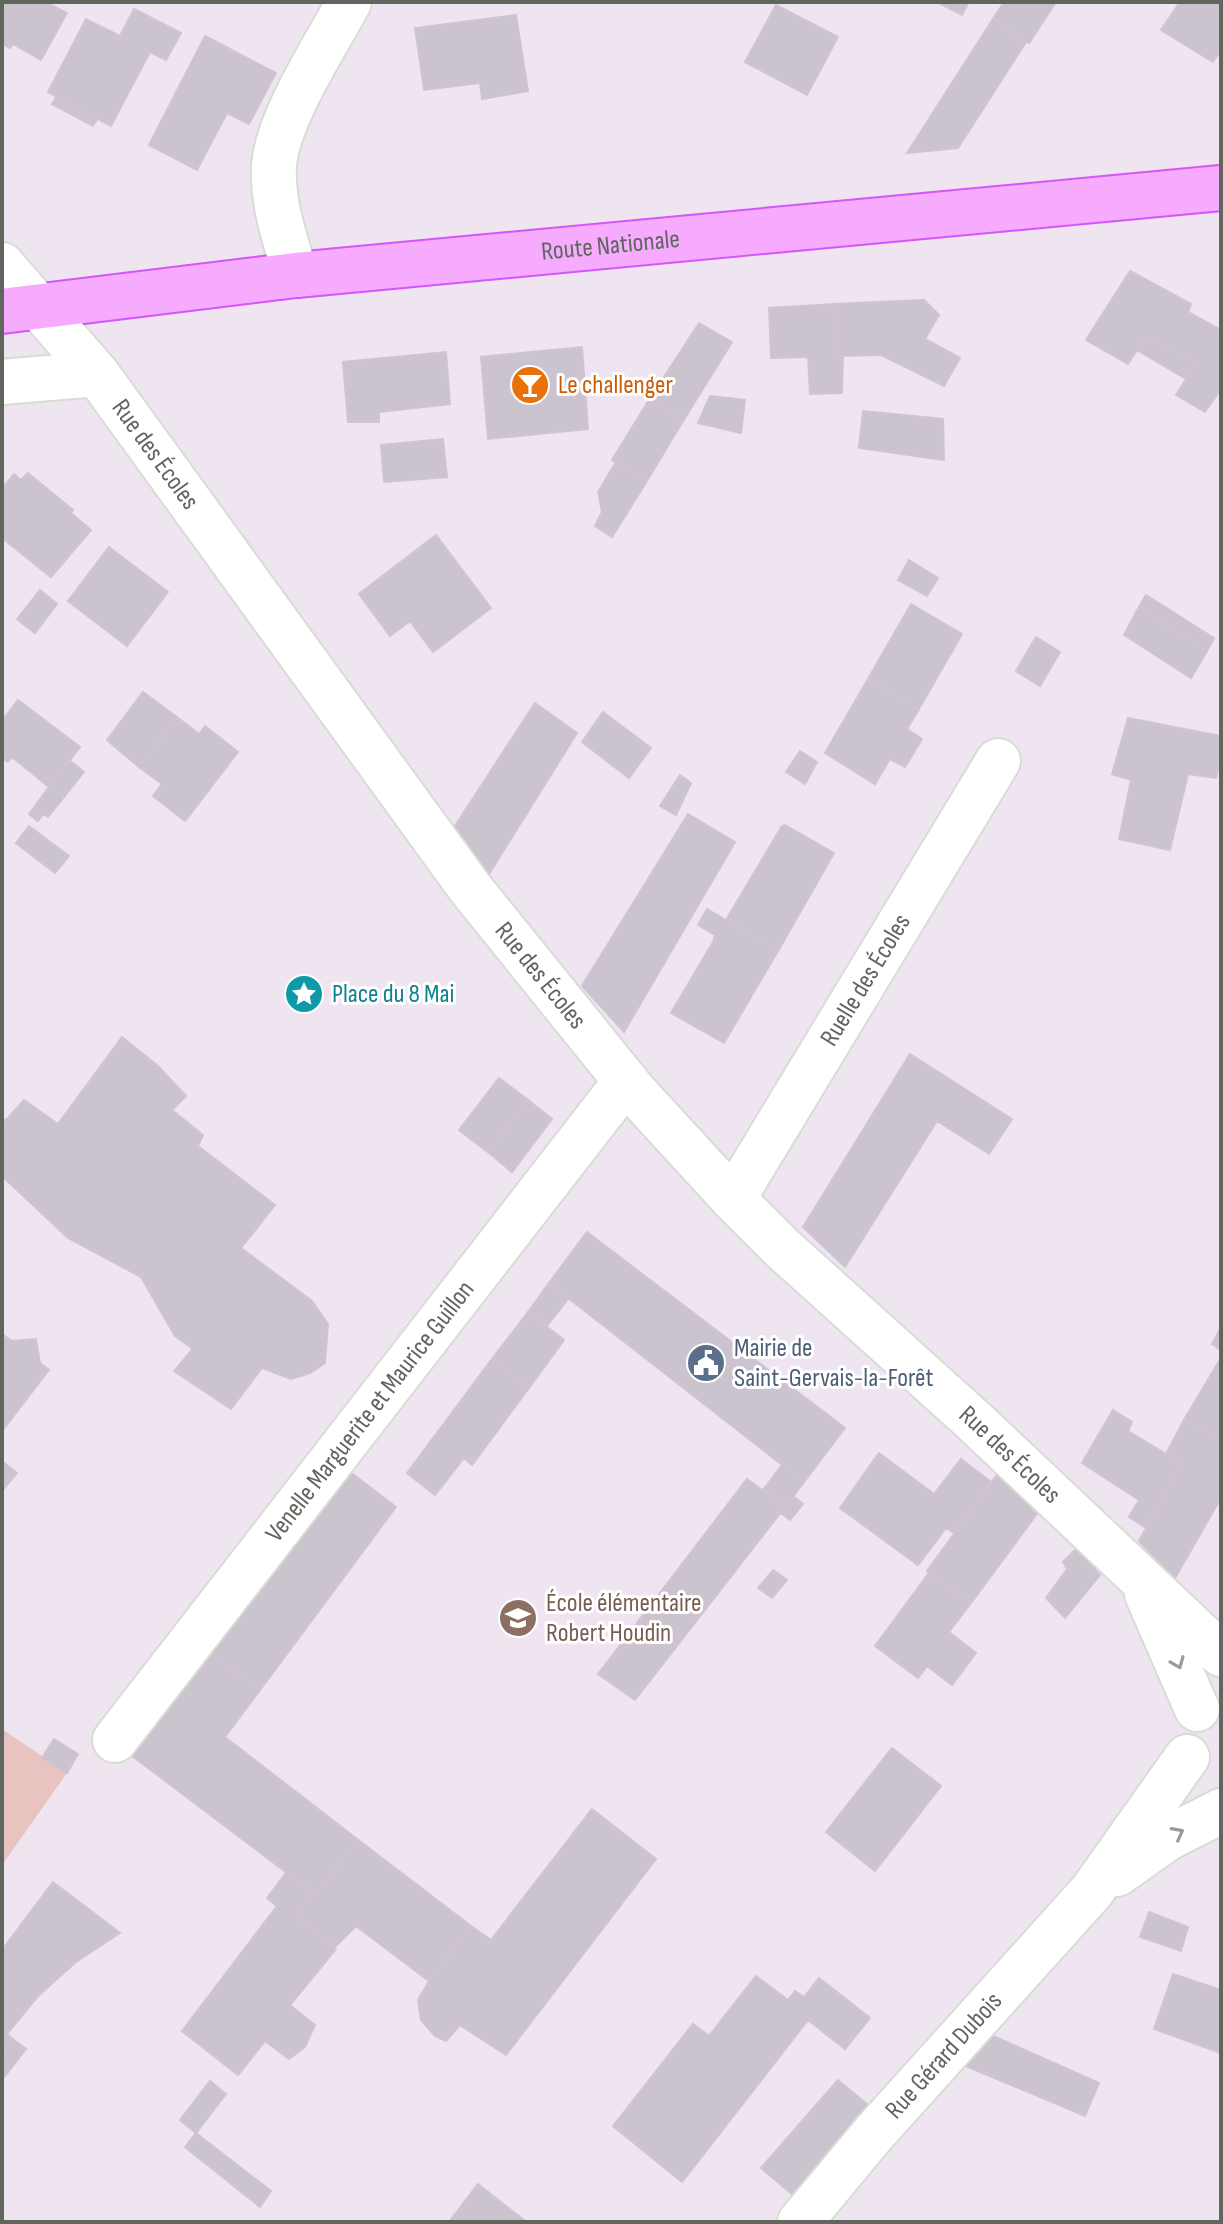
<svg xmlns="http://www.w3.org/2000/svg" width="1223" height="2224" font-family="'Sofia Sans Condensed',sans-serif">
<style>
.green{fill:#e9c3c0}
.building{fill:#cbc3ce;stroke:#d1c3d5;stroke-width:2}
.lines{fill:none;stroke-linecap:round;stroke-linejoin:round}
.minor-casing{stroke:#d7ddd5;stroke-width:48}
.major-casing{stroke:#d555f9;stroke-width:48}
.minor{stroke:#fff;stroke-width:44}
.major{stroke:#f6abff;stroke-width:44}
.oneway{stroke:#989c96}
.labels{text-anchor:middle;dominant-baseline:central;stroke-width:6;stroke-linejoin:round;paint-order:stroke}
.street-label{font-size:26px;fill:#60665d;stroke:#fff}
.food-label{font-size:26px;fill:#c56008;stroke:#fff;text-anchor:start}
.culture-label{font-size:26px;fill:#0d838f;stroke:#fff;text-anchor:start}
.service-label{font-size:26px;fill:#4e5e75;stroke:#fff;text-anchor:start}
.education-label{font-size:26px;fill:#785e54;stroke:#fff;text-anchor:start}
</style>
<rect width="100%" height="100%" fill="#eee5f0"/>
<path class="green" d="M2,1729L67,1773L2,1865Z"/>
<path class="building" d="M2,2H45L67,13L41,60L13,44L10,48L2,44Z
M937,2H969L962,15Z
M1004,2H1056L1029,43L993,19Z
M1180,2H1221V50L1213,62L1161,30Z
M776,5L838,37L807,95L745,62Z
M134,9L181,33L166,60L150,52L111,126L48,92L86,19L120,36Z
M516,15L528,91L482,99L480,83L424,90L415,28Z
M993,19L1026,42L958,148L907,153Z
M205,36L276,73L249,124L227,113L197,170L149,145Z
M57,96L98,118L93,126L52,104Z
M1130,271L1191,304L1188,312L1221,330V389L1205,412L1176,395L1196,363L1147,335L1128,364L1086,340Z
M924,300L939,315L925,339L960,358L944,386L881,355L834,356V304Z
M834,304V356H843L842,393L810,394L808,357L771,358L769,308Z
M699,323L732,342L683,421L649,400Z
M1147,335L1196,363L1186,379L1137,350Z
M582,347L588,429L488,439L481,357Z
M446,352L450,404L379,412V422H348L343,362Z
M710,396L745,400L741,433L698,423Z
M649,400L683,421L647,481L612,460Z
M863,411L943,419L944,460L859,448Z
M443,439L447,477L384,482L381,445Z
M616,462L647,481L612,537L595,526L602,512L598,492Z
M28,473L73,510L71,513L91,530L51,577L2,538V489L14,474L21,480Z
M436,535L491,608L433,652L410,621L390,636L359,594Z
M109,547L168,592L127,646L68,601Z
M909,560L938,578L927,596L898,580Z
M40,590L57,604L35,633L17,619Z
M1146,595L1214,638L1207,651L1139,607Z
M911,604L962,634L919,709L868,679Z
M1139,607L1207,651L1191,678L1124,635Z
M1036,637L1060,652L1040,686L1016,671Z
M868,679L919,709L907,729L922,739L905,767L890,759L875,784L825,753Z
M143,692L177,717L139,767L107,740Z
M18,700L80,747L49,787L12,757L8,762L2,758V721Z
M535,703L577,733L489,874L453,829Z
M603,712L651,748L629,778L582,742Z
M177,717L199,734L205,726L238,752L185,821L153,796L162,784L139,767Z
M1128,718L1221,736V756L1216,778L1188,774L1170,850L1119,839L1131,780L1112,774Z
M800,751L817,762L805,784L786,772Z
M69,760L84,772L48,817L43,814L38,821L29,814Z
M680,775L691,783L676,815L660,806Z
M688,814L735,842L624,1032L582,986Z
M785,825L834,853L778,951L726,920L782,826Z
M29,826L69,856L55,873L16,843Z
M707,909L778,951L724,1043L671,1013L713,942L715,935L698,925Z
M122,1037L158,1066L186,1096L172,1110L203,1135L198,1146L275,1205L241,1248L312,1301L328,1324L325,1363L310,1373L291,1379L262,1368L231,1409L174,1371L193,1349L175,1336L141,1277L68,1238L2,1176V1121L7,1119L24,1100L58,1124Z
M910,1054L1012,1119L989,1154L937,1121L845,1267L803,1227Z
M499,1078L528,1100L488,1152L459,1130Z
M528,1100L552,1119L512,1172L488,1152Z
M587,1232L845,1428L804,1482L549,1283Z
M549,1283L568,1299L547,1326L528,1312Z
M528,1312L564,1340L529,1388L492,1359Z
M1221,1327V1350L1212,1344Z
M2,1334L12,1341L36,1339L40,1363L49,1370L2,1431Z
M1221,1358V1441L1184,1420Z
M492,1359L529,1388L472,1465L464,1458L435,1495L407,1473Z
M1113,1410L1132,1422L1128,1431L1181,1463L1146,1528L1129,1517L1139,1500L1082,1463Z
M1184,1420L1221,1441V1498L1175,1578L1139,1541L1181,1463L1166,1454Z
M879,1453L934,1494L961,1459L991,1482L954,1533L946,1528L918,1565L840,1508Z
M2,1461L17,1473L2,1491Z
M341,1465L396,1507L260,1690L203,1649Z
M782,1465L804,1482L785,1507L763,1490Z
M997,1475L1042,1507L971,1603L927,1571Z
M747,1479L785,1507L635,1700L598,1674Z
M793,1496L803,1504L790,1520L780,1512Z
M1077,1548L1100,1575L1065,1618L1046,1598L1067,1569L1063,1562Z
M773,1570L787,1580L772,1598L758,1588Z
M929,1573L971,1603L949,1632L976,1653L952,1685L927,1666L918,1678L875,1646Z
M203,1649L260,1690L225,1737L357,1839L316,1895L127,1752Z
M54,1739L78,1754L67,1773L42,1758Z
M892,1748L941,1786L875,1871L826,1832Z
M592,1809L656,1859L506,2055L460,2025L446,2041L435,2036L421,2020L418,2000L429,1981L471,1926L491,1940Z
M357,1839L471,1926L429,1981L356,1926L335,1947L295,1916L314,1894L316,1895Z
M286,1873L314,1894L295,1916L336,1949L290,2005L315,2025L305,2047L289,2059L265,2041L238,2075L182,2031L277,1906L267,1898Z
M53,1882L120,1933L76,1962L38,1996L7,2034L14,2040L2,2055V1950Z
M1149,1912L1188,1927L1181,1951L1140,1937Z
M1173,1974L1221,1990V2053L1154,2029Z
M756,1976L788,2000L795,1991L804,1997L819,1978L870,2018L845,2049L808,2020L682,2182L613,2126L693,2024L709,2036Z
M993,2036L1099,2083L1085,2116L966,2066Z
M14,2040L26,2049L2,2080V2055Z
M838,2080L868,2105L792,2194L761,2168Z
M210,2081L226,2094L196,2133L180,2120Z
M196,2133L271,2191L260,2207L185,2147Z
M478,2184L525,2221V2222H449Z"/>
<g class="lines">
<g class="minor-casing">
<g id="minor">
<path id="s1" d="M2,265L97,374L470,888L633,1090L733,1199L781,1247L973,1420L1221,1654"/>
<path d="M296,275C285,240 272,203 274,166C277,119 326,45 349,2"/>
<path d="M2,382L97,374"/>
<path id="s2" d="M733,1199L998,761"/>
<path d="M1147,1594L1197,1709"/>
<path id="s3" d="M115,1740L626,1081"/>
<path d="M1117,1874L1168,1838L1221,1811"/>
<path id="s4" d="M800,2222L874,2133L1092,1891L1187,1757"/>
</g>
</g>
<g class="major-casing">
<g id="major">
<path id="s5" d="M2,311L296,275L1221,188"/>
</g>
</g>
<use href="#minor" class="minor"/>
<use href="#major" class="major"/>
</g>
<defs><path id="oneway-chevron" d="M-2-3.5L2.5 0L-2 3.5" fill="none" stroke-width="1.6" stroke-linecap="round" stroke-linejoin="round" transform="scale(2)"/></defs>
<g class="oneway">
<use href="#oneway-chevron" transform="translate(1178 1663) rotate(68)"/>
<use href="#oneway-chevron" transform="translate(1178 1833) rotate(-28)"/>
</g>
<defs>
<g id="bar-disc" transform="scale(2)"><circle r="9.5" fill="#e8710a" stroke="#fff"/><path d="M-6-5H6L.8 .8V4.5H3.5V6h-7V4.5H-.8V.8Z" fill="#fff"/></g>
<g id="sight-disc" transform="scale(2)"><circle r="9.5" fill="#0f9aa8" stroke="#fff"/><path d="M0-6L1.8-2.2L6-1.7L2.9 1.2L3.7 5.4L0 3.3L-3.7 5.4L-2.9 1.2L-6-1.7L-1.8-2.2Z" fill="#fff"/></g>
<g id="civic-disc" transform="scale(2)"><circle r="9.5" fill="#5c6f8a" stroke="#fff"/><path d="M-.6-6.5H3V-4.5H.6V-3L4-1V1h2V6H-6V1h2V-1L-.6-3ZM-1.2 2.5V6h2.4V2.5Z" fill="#fff"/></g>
<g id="school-disc" transform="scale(2)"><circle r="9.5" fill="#8d6e63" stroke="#fff"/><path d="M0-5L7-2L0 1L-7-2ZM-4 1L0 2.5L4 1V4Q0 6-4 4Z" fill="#fff"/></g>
</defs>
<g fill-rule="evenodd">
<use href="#bar-disc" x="530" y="385"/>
<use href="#sight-disc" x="304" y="994"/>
<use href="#civic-disc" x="706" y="1363"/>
<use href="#school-disc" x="518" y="1618"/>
</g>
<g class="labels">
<g class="street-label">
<text stroke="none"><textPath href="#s5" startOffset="612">Route Nationale</textPath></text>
<text stroke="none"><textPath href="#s1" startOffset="244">Rue des Écoles</textPath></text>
<text stroke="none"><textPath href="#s1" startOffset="892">Rue des Écoles</textPath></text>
<text stroke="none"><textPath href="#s2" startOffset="256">Ruelle des Écoles</textPath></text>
<text stroke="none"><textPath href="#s3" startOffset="416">Venelle Marguerite et Maurice Guillon</textPath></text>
<text stroke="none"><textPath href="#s1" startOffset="1564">Rue des Écoles</textPath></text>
<text stroke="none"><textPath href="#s4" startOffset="220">Rue Gérard Dubois</textPath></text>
</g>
<g class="food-label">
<text x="558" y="385">Le challenger</text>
</g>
<g class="culture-label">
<text x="332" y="994">Place du 8 Mai</text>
</g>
<g class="service-label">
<text x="734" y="1348">Mairie de<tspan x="734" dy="30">Saint-Gervais-la-Forêt</tspan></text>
</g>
<g class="education-label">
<text x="546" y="1603">École élémentaire<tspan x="546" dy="30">Robert Houdin</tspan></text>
</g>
</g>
<rect width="1223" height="2224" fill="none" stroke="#60665d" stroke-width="8"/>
</svg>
